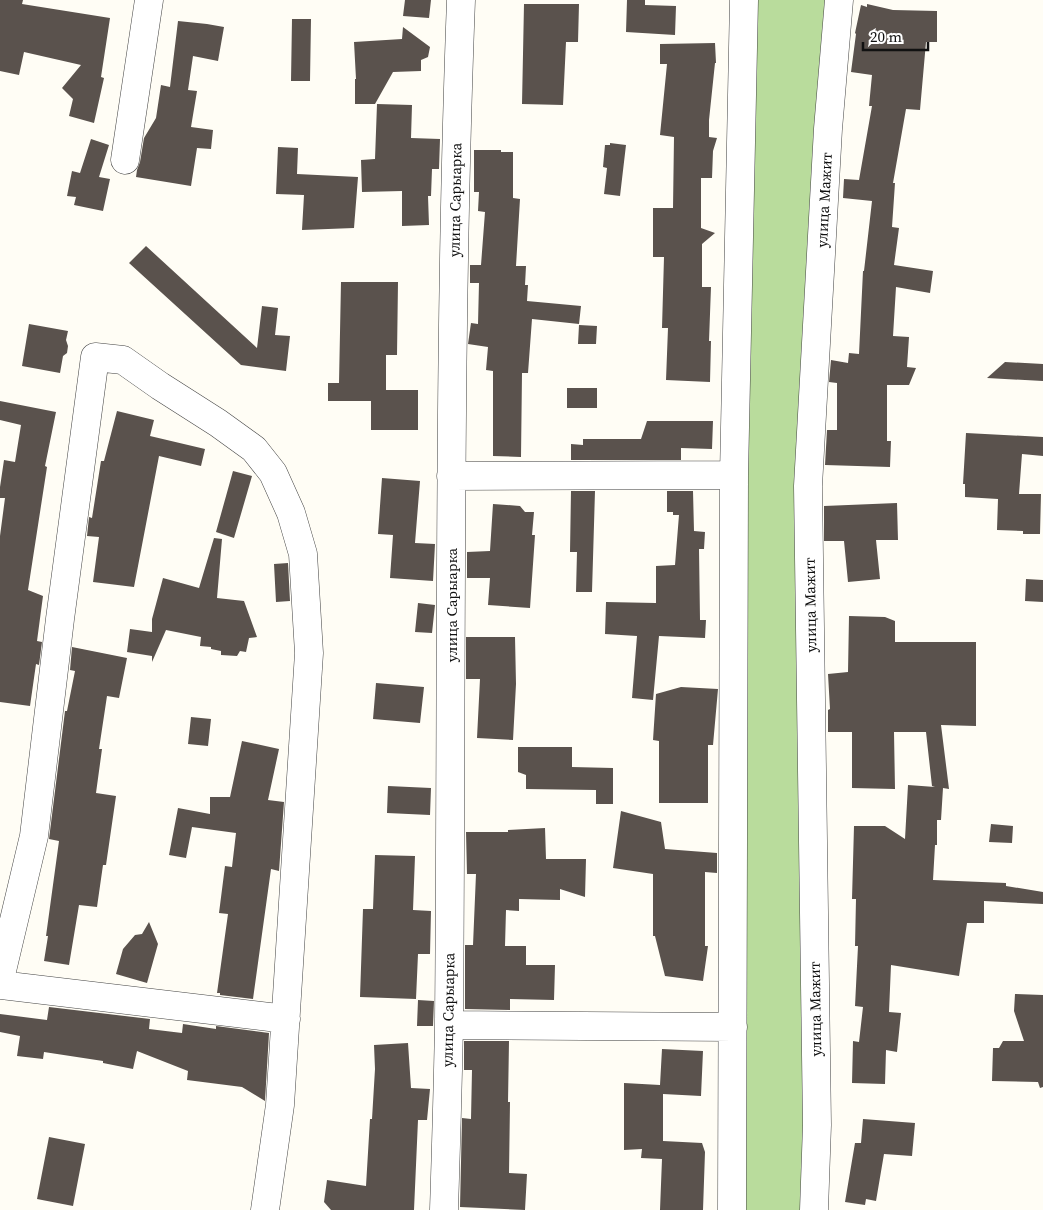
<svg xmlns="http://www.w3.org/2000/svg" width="1043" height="1210" font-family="'Source Serif 4',serif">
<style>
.forest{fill:#b9dc9c}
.building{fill:#5a524d}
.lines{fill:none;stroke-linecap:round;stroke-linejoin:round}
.minor-casing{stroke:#444;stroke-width:29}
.minor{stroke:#fff;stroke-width:28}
.labels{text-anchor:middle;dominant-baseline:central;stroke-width:5;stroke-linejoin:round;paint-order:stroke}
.street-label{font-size:15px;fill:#111;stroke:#fff}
</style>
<rect width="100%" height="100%" fill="#fffdf5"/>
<path class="forest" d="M752,0H845L811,485L813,1210H728Z"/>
<path class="building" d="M0,0H23L22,4L110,18L101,77L104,78L94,123L69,116L73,99L62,88L81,65L24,52L19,75L0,71Z
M405,0H431L429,18L403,16Z
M627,0H645V5L676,6L675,35L626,32Z
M524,4H579L578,42H566L563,105L522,104Z
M867,4L893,10L937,11V42H926L920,110L906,109L893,183H895L892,227L899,228L894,265L933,271L930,293L896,287L893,336L909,337L907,367L916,368L909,385H887V441H891L890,467L825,465L827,430H837V383L829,382L831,360L848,363L849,353L859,354L863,271H864L872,201L843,198L844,179L859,180L872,106H869L872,75L851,72L856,34L855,33L861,5L867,7Z
M292,19H311L310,81H291Z
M178,21L207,24L224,27L218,61L193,56L188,90L197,91L191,127L213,130L211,149L197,148L191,186L136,177L137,170L140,162L144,138L156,118L161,85L170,87Z
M403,27L430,47L428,57L421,60V71L393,72L375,104H355V79H356L354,42L402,39Z
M715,43L716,63H715L709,120V137L717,138L713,151L712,178H701V228L715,233L702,244V287H711L709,341H711L710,382L666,380L668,328H662L664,257H653V208H673L674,137L660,135L667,64H660V44Z
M377,104L412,105L411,138L440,139L439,169H432L431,196H428L429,225L402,226V191L362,192L361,160L375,159Z
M91,139L109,145L99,177L110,179L103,211L74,205L76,197L67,196L72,171L80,173Z
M610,143L626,145L620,196L604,194L607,168L603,167L605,145H610Z
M278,147L298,148L297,174L358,177L354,228L302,230L304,195L276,194Z
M474,150H501V152H513V198L520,199L516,266H526L525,285H528L527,301L581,306L579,324L532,319L528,373H522L521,457L493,456V371L486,370L488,347L468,344L471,323L478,324L479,283H470V265H481L485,212L478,211L479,192H474Z
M146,246L257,348L262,306L278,308L275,335L290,336L286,371L241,365L129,263Z
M341,282H398L397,355H386V390H418V430H371V401H328V383H339Z
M29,324L68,331L66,340L68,346L67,353L63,356L60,373L22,366Z
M579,325L597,326L596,344H578Z
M1005,362L1043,364V381L987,378Z
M567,388H597V408H567Z
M0,401L56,412L45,466L47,467L28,590L43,596L37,641L42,642L39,665L36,664L30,706L0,702V536L5,498H0V487L4,460L15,462L21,425L0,420Z
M117,411L154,420L150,436L205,449L201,466L159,456L134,587L93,582L99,537L87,536L89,517L92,518L101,461H104Z
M647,421H713L712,449L681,448V460H571V444L583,445V439H641Z
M966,433L1043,437V456L1022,454L1019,494H1041L1040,534H1023V531L997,530L998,499L965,497V484H963Z
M233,471L252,476L234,538L216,532Z
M382,478L420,481L415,543L435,544L433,581L390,578L393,535L378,534Z
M571,491H595L592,592H576L577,552H570Z
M667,491H693L694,531L705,532L704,549H699L700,620H706L705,638L659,636L653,700L632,698L637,636L605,634L606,602L656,603V566L675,565L679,515H673V512H667Z
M897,503L898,540H876L880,579L848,582L844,541H824V506Z
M493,504L520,506L525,512H534L532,535H535L530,608L488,605L490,578H467V552L490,551Z
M214,538L222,539L217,598L244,601L257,637L249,638L246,652L240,651L237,656L221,655V651L211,649V647L200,646L201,637L166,630L152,662V656L127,652L130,629L152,632V619L163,578L199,588Z
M288,563L290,601L276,602L274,564Z
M1026,579L1043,580V602L1025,601Z
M418,603L435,605L432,633L415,632Z
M849,616L885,617L895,621V642H976V726L941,725L949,789L943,788L941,820H937V845H935L933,880L1006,883V886L1043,892V904L984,901V923H967L959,976L891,965L889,1012L901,1013L897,1052L886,1050L885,1084L852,1083L853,1041L859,1042L863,1007L855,1006L858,946H855L856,899H852L854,826H885L905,839L908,785L935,787L932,786L926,732H894L895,789L852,788V732H828V710L830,709L828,674L848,672Z
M466,637H515L516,684L513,740L477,738L480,679H466Z
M72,647L127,658L119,698L107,696L99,749H102L96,793L116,796L106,865H103L97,907L79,905L69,965L44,961L48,936H46L59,841L49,839L65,711H67L75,671L70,670Z
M376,683L424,687L420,723L373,719Z
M681,687L718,689L713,745H708V803H659V741L653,740L656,694Z
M191,717L211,719L208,746L188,744Z
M242,741L279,749L268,800L284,802L279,871L271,869L253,999L220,995V993H217L228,914L219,913L225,866L232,867L236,833L192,827L186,858L169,855L178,808L210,814V797H230Z
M518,747H572V767L613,768V804H596V790L526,789V775L518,772Z
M388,786L431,788L430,815L387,813Z
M621,811L661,822L665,849L717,853V873L705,872V946H708L703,981L665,976L655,936H653V874L613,868Z
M991,824L1013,826L1012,843L989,842Z
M545,828L546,859H586L585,897L560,889V900L519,899V911L506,910L505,946H526V965H555L554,1000L510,999V1010L465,1009V945H473L476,874H467L466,832H508V830Z
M375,855L415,856L413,910L431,911L430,954H418L416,999L360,997L363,909H373Z
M149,922L158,944L147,983L116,974L123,949L135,935L142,934Z
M1015,994L1043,995V1087L1040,1088L1038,1082L992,1081L993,1048H999L1003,1041H1024L1014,1011Z
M418,1000L434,1001L433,1026H417Z
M49,1007L150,1019L149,1029L182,1033L183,1024L216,1029V1026L269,1033L265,1101L242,1087L187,1080L188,1071L137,1051L133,1069L103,1063V1061L44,1052L43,1059L17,1056L20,1036L0,1032V1014L47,1020Z
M464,1041H509L508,1102H510L509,1173L527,1174L525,1210L460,1207L462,1118L471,1119L472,1070H464Z
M408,1043L411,1088L430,1089L427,1120H418L414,1210H331L324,1202L327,1180L366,1186L370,1119H372L375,1069L374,1045Z
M662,1049L703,1051L701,1096L663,1094V1141L702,1143L705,1152L703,1210H660L662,1159L641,1158L642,1149L624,1150V1083L660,1085Z
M863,1119L915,1123L912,1156L884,1154L876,1201L866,1199L865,1205L845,1202L855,1143H861Z
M49,1137L85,1144L73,1206L37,1199Z"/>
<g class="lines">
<g class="minor-casing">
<path id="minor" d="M125,160L149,0
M451,476L734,475
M0,979L34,836L60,619L95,357L123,360L160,386L218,423L254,449L273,473L291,513L303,554L309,653L280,1105L265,1210
M0,985L286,1019
M449,1025L733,1027
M444,1210C446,1147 448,1084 449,1022C452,681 448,340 461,0
M732,1210L734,475L744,0
M814,1210L817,1125L808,486L828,129L839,0"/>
</g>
<use href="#minor" class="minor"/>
</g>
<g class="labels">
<g class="street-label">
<text transform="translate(455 200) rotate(-89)">улица Сарыарка</text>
<text transform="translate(824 200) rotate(-87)">улица Мажит</text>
<text transform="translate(451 605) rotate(-90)">улица Сарыарка</text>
<text transform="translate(810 605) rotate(-91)">улица Мажит</text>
<text transform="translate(815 1009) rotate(-91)">улица Мажит</text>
<text transform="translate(448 1010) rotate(-89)">улица Сарыарка</text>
</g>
</g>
<path d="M863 42v8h65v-8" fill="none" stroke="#111111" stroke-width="2.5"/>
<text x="870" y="42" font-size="15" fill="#111111" stroke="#ffffff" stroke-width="4" paint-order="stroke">20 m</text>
</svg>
